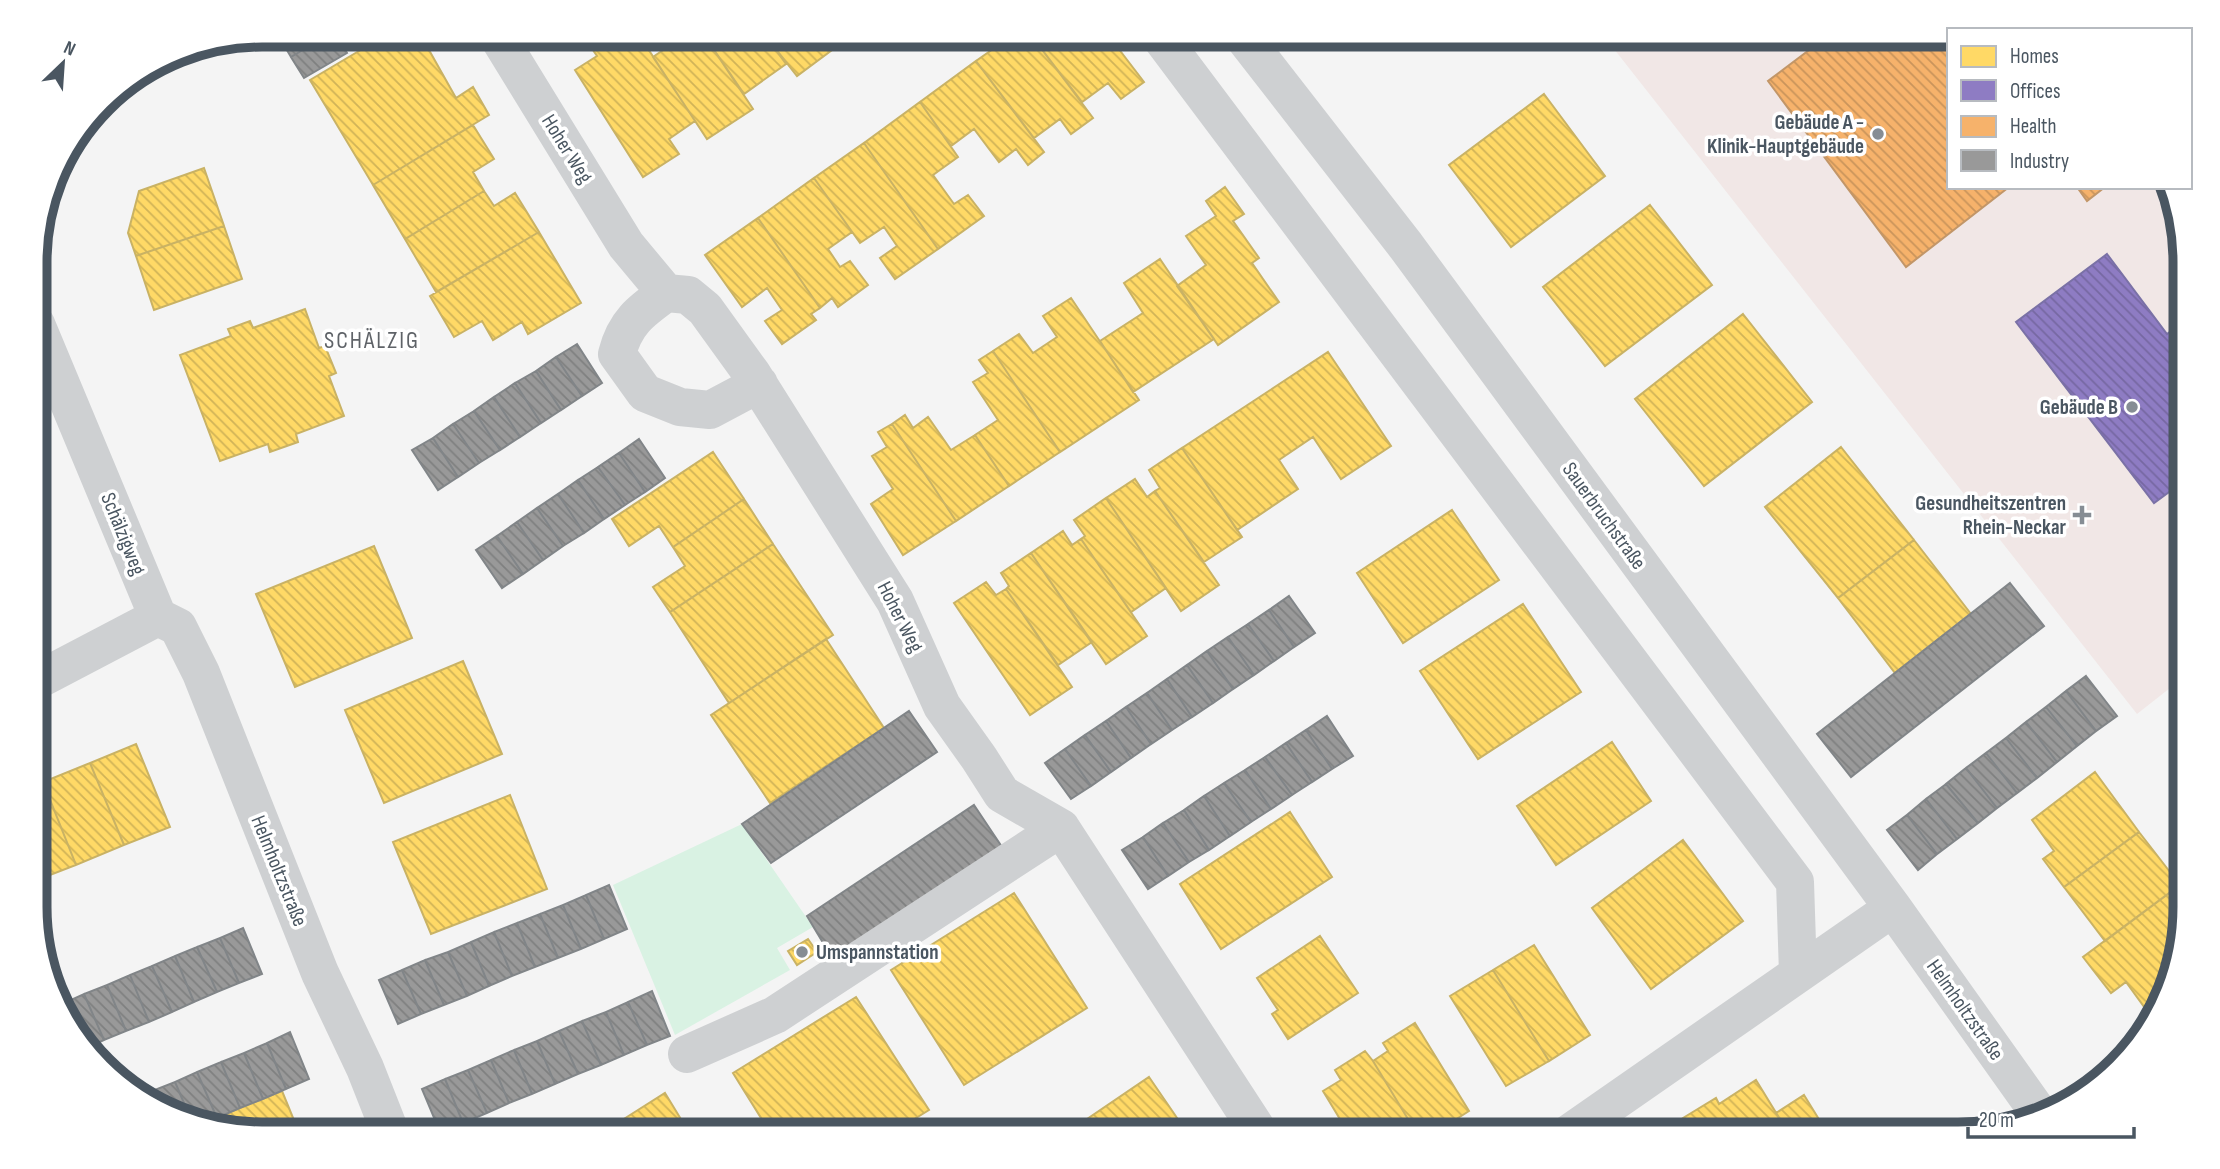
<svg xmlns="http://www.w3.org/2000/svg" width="2220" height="1169" font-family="'Sofia Sans Condensed',sans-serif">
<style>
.medical{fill:#f1e7e6}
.park{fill:#d9f2e3}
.homes{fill:url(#homes-back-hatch);stroke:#c9b264;stroke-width:2}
.offices{fill:url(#offices-back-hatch);stroke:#7a71a6;stroke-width:2}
.health{fill:url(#health-back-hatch);stroke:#c29668;stroke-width:2}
.industry{fill:url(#industry-back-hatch);stroke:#818588;stroke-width:2}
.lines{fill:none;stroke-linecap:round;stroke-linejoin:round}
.minor{stroke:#ced0d2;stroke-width:38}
.poi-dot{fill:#868d94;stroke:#fff;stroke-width:2.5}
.labels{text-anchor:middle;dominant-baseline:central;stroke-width:7;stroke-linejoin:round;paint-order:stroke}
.poi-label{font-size:21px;font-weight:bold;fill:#4a5661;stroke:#fff;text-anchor:end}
.street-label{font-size:21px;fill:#4a5661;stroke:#fff}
.quarter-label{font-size:24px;letter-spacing:2px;fill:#5f6368;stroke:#fff}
.rim{fill:none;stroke:#4a5661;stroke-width:9}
</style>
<defs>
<pattern id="homes-back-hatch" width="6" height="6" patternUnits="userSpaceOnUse" patternTransform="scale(1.75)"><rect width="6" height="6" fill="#ffd966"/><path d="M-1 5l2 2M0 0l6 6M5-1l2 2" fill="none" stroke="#d0b357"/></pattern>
<pattern id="offices-back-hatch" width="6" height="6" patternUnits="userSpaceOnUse" patternTransform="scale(1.75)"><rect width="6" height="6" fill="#8e7cc3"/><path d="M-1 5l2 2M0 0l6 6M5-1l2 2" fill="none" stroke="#7668a2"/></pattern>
<pattern id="health-back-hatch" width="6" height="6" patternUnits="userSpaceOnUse" patternTransform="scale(1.75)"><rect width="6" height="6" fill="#f6b26b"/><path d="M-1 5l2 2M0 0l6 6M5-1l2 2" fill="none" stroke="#c9945b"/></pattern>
<pattern id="industry-back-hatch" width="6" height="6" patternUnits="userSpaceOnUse" patternTransform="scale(1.75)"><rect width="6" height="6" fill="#999"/><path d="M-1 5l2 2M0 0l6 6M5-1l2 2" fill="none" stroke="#7f8080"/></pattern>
</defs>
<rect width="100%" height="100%" fill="#f4f4f4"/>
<path class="medical" d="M1603,35H1949V187H2166L2183,233L2184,677L2137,714Z"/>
<path class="park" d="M742,824L813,927L777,948L790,970L675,1035L613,885Z"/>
<path class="homes" d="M386,35H442L445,40L429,50L456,98L473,87L489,115L373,185L310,80Z
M587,35H639L695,121L669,139L679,154L643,177L575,70L597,56L584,37Z
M685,35H704L753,109L707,139L653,57Z
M704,35H765L786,64L744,94Z
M765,35H820L832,50L797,76Z
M1013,35H1031L1093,118L1071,134L1060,119L1034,138L976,61Z
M1031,35H1108L1144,82L1121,99L1108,83L1082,102Z
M200,47L169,65L165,59L176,52Z
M976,61L1044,152L1028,165L1016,149L999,162L974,129L951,146L920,102Z
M128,82L133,89L94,115L112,92Z
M1544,94L1605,176L1511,247L1449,165Z
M920,102L958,157L933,175L954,204L968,195L984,216L938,249L864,143Z
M473,125L494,159L473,172L484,191L405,239L373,185Z
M864,143L938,249L895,279L880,258L897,246L884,227L860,243L814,178Z
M204,168L224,226L136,256L128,233L139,191Z
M814,178L852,232L828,249L840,267L850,261L868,285L838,307L832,298L820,308L758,218Z
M1225,187L1244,214L1233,221L1259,258L1252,263L1279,302L1218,345L1177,286L1206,265L1186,236L1216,216L1206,201Z
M484,191L494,206L515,193L539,232L436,292L405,239Z
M1650,205L1712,285L1605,366L1543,287Z
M758,218L820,308L811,314L816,320L782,344L765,321L782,310L767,288L742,307L705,255Z
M224,226L242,279L154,310L136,256Z
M539,232L581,303L528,334L522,322L493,340L482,321L454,337L430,296Z
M1160,259L1214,339L1133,392L1100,341L1143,313L1124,283Z
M1071,298L1139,400L1060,452L993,351L1019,334L1033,353L1057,337L1043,316Z
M305,309L319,348L325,346L336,373L329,376L344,416L296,434L298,442L270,452L268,444L220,461L180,355L231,336L228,329L250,321L253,328Z
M1743,314L1812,402L1704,486L1635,399Z
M993,351L1060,452L1009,486L975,435L998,420L973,382L988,373L979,360Z
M1328,352L1391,446L1341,479L1313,437L1279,460L1298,489L1237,530L1182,448Z
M905,415L913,428L928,417L951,450L975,435L1009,486L956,521L892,424Z
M892,424L956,521L903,555L871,504L893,489L872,456L887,447L878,432Z
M1841,447L1914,540L1838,598L1765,507Z
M1182,448L1242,537L1204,562L1155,491L1160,488L1149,470Z
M713,452L744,499L673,547L659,526L629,546L612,519Z
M1135,479L1147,497L1155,491L1219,585L1181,611L1106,498Z
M1106,498L1166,588L1131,612L1081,539L1085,536L1074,520Z
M744,499L773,544L670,612L653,587L685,566L673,547Z
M1452,510L1499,580L1403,643L1357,573Z
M1063,531L1072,545L1081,539L1147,636L1106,664L1031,553Z
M1914,540L1971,614L1895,673L1838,598Z
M773,544L833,635L729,703L670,612Z
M374,546L412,638L295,687L256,594Z
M1031,553L1092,642L1058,665L1006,589L1009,586L1001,573Z
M986,582L996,595L1006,589L1072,687L1030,715L954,603Z
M1523,604L1581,692L1478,759L1420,671Z
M826,639L884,728L770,803L711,715Z
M463,661L502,754L384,803L345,710Z
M1612,742L1651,801L1556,865L1517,806Z
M136,744L170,827L124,845L90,763Z
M90,763L124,845L76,865L43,782Z
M2095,772L2139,832L2064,887L2043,859L2054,851L2032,820Z
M43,782L76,865L37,880V784Z
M510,795L547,889L431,934L393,842Z
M1290,812L1332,877L1221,949L1180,884Z
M2139,832L2180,885L2105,941L2064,887Z
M1683,840L1743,921L1651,989L1592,908Z
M2180,885L2185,892V907L2162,1006L2150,1015L2126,982L2111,993L2083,957Z
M1014,893L1087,1008L964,1085L891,970Z
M1320,936L1358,993L1288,1039L1272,1014L1278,1010L1257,978Z
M808,939L817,952L797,965L788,951Z
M1534,945L1590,1035L1549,1061L1493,970Z
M1493,970L1549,1061L1506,1086L1450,996Z
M856,997L929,1110L890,1134H771L733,1073Z
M1415,1023L1469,1111L1433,1134H1417L1373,1061L1388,1051L1383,1043Z
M1365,1051L1373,1061L1417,1134H1349L1323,1091L1341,1080L1335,1070Z
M1149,1077L1188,1134H1065Z
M1756,1080L1789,1134H1693L1683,1118L1716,1098L1719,1104Z
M282,1091L298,1130L289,1134H262L208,1121Z
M665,1093L690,1134H599L619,1122Z
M1804,1095L1828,1134H1789L1776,1113Z"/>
<path class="offices" d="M2107,254L2167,334L2183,322L2184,481L2154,503L2016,322Z"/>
<path class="health" d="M1829,35H1949V187H2009L1906,267L1768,81Z
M2077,187H2105L2087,201Z"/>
<path class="industry" d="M282,35H328L291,57L279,37Z
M328,35H336L347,53L304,78L291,57Z
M577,344L602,383L582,396L556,357Z
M556,357L582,396L561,410L536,371Z
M536,371L561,410L541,423L515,383Z
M515,383L541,423L520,437L494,397Z
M494,397L520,437L500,450L474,411Z
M474,411L500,450L479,463L453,424Z
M453,424L479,463L458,477L433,438Z
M433,438L458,477L438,490L412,450Z
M639,439L665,478L645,492L619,453Z
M619,453L645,492L625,505L598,467Z
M598,467L625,505L604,519L578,480Z
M578,480L604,519L584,533L558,494Z
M558,494L584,533L563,546L537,508Z
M537,508L563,546L543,560L517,522Z
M517,522L543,560L523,574L497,536Z
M497,536L523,574L502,588L476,550Z
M2010,583L2044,626L1851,777L1817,734Z
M1289,596L1315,633L1294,647L1269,610Z
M1269,610L1294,647L1274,661L1248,624Z
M1248,624L1274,661L1254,675L1228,637Z
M1228,637L1254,675L1233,689L1207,651Z
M1207,651L1233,689L1213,703L1187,665Z
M1187,665L1213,703L1192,717L1167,679Z
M2086,676L2117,716L2096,731L2066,691Z
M1167,679L1192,717L1172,730L1147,693Z
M2066,691L2096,731L2077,746L2046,707Z
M1147,693L1172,730L1151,744L1126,707Z
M1126,707L1151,744L1131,758L1106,721Z
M2046,707L2077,746L2057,762L2026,722Z
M909,711L937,752L771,863L742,824Z
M1327,716L1353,756L1332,769L1306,730Z
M1106,721L1131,758L1111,772L1085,735Z
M2026,722L2057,762L2037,778L2006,738Z
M1306,730L1332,769L1312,782L1286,743Z
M1085,735L1111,772L1091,786L1065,749Z
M2006,738L2037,778L2017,793L1986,753Z
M1286,743L1312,782L1292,795L1265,757Z
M1065,749L1091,786L1071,799L1045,763Z
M1986,753L2017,793L1997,808L1966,768Z
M1265,757L1292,795L1271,809L1245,770Z
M1966,768L1997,808L1978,823L1946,784Z
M1245,770L1271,809L1251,822L1224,783Z
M1224,783L1251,822L1230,836L1204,796Z
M1946,784L1978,823L1957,839L1926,799Z
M1204,796L1230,836L1209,850L1184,810Z
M1926,799L1957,839L1937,854L1907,815Z
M974,805L1002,847L834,961L807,916Z
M1184,810L1209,850L1189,862L1163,823Z
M1907,815L1937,854L1918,870L1887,830Z
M1163,823L1189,862L1168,876L1143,837Z
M1143,837L1168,876L1148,889L1122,850Z
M609,885L627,929L604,939L586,895Z
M586,895L604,939L581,949L563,905Z
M563,905L581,949L558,958L540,914Z
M540,914L558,958L535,967L517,923Z
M517,923L535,967L512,976L494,932Z
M243,928L262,974L239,983L220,938Z
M494,932L512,976L489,986L471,942Z
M220,938L239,983L217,992L197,947Z
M471,942L489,986L467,996L448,952Z
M197,947L217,992L194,1002L175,956Z
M448,952L467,996L444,1005L425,960Z
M175,956L194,1002L172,1012L152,966Z
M425,960L444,1005L421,1014L402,970Z
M152,966L172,1012L149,1022L130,975Z
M402,970L421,1014L398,1024L379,980Z
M130,975L149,1022L126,1031L107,985Z
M107,985L126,1031L104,1040L84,994Z
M652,991L670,1036L647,1045L628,1002Z
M84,994L104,1040L89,1047L74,1034L62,1004Z
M628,1002L647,1045L624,1055L606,1012Z
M606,1012L624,1055L601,1065L582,1021Z
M582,1021L601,1065L578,1074L559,1031Z
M559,1031L578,1074L555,1084L537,1041Z
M290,1032L309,1079L286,1089L267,1043Z
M537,1041L555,1084L532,1094L514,1050Z
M267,1043L286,1089L263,1099L244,1053Z
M514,1050L532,1094L509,1103L491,1060Z
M244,1053L263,1099L240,1108L221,1062Z
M491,1060L509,1103L487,1113L468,1070Z
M221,1062L240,1108L217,1118L197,1072Z
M468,1070L487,1113L463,1123L445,1079Z
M197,1072L217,1118L208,1121L190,1117L175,1082Z
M445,1079L463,1123L440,1132L422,1089Z
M175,1082L190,1117L161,1110L152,1091Z"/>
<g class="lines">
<path class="minor" d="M497,35L626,245L666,293L688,295L705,309L752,374L895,601L942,706L979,758L1002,794L1061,828L1260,1134
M1159,35L1795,882L1798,974
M1242,35L1406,246L1893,908L2038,1112
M666,293C641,311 625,322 617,354L645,393L680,407L710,410L759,384
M36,324L158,617
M158,617L178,627L201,673L320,973L365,1068L391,1134
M36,681L158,617
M687,1054L775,1015L1061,828
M1568,1134L1893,908"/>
</g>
<g class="poi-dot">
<circle cx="1878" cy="134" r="7"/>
<circle cx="2132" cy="407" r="7"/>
<path d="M2078.5 504.5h7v7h7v7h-7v7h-7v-7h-7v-7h7z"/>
<circle cx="802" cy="952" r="7"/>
</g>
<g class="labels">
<g class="poi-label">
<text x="1864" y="122">Gebäude A -<tspan x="1864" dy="24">Klinik-Hauptgebäude</tspan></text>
<text x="2118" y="407">Gebäude B</text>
<text x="2066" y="503">Gesundheitszentren<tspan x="2066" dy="24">Rhein-Neckar</tspan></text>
<text x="816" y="952" text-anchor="start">Umspannstation</text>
</g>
<g class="street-label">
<text transform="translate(567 149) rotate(58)">Hoher Weg</text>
<text transform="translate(1604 516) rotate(54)">Sauerbruchstraße</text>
<text transform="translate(123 534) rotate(68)">Schälzigweg</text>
<text transform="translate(900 617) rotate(63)">Hoher Weg</text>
<text transform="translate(279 871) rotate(68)">Helmholtzstraße</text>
<text transform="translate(1965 1010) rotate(55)">Helmholtzstraße</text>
</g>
<g class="quarter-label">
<text x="372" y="340">SCHÄLZIG</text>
</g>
</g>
<path d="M0 0H2220V1169H0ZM262 47H1958A215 215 0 0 1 2173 262V907A215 215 0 0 1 1958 1122H262A215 215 0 0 1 47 907V262A215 215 0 0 1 262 47Z" fill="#fff" fill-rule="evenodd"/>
<path class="rim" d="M262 47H1958A215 215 0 0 1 2173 262V907A215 215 0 0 1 1958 1122H262A215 215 0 0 1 47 907V262A215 215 0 0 1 262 47Z"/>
<rect x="1947" y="28" width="245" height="161" fill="#ffffff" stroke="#b7bbc0" stroke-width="2"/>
<rect x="1961" y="46" width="35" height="21" fill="#ffd966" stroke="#b7bbc0" stroke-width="2"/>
<text x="2010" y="63" font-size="21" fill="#4a5661">Homes</text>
<rect x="1961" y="80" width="35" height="21" fill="#8e7cc3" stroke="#b7bbc0" stroke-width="2"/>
<text x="2010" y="98" font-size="21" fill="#4a5661">Offices</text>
<rect x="1961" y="116" width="35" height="21" fill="#f6b26b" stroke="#b7bbc0" stroke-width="2"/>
<text x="2010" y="133" font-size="21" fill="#4a5661">Health</text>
<rect x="1961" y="150" width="35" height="21" fill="#999999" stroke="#b7bbc0" stroke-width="2"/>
<text x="2010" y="168" font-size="21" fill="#4a5661">Industry</text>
<g transform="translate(63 63) rotate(25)" stroke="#ffffff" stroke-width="5" paint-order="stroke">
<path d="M0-5L12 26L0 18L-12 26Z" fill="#4a5661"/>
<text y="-10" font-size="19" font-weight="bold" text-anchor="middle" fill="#4a5661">N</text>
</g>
<path d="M1968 1127v10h166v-10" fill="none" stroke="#4a5661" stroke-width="3.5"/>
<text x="1979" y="1127" font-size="21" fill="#4a5661" stroke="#ffffff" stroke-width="5" paint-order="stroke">20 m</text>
</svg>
